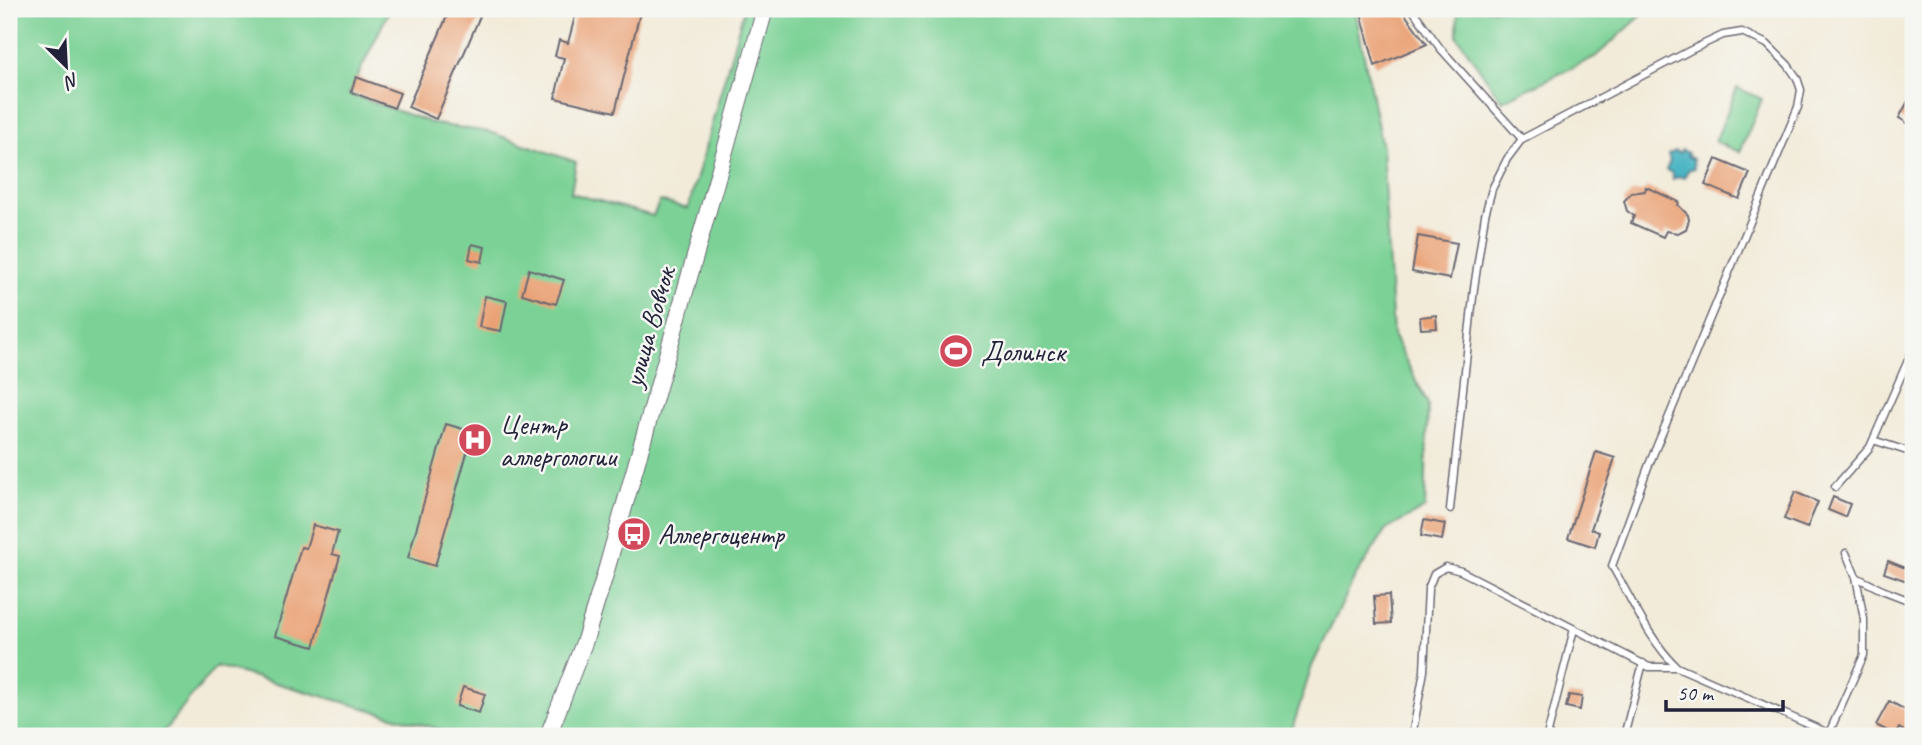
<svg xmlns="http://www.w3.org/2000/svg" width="1922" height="745" font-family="Caveat,sans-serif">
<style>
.green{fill:#7cd296;stroke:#4f7a68;stroke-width:2}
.water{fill:#46b3c2;stroke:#346a7e;stroke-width:2}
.building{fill:#eaa174}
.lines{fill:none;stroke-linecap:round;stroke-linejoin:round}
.service-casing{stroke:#6b6872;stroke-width:9}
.tertiary-casing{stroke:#6b6872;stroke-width:18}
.service{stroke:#fff;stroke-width:6}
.tertiary{stroke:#fff;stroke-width:16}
.labels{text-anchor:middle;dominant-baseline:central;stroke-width:5;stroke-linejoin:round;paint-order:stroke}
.street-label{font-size:28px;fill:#22223b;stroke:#f6f6f2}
.poi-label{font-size:28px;fill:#22223b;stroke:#f6f6f2;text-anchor:start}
</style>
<rect width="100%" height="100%" fill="#f6f6f2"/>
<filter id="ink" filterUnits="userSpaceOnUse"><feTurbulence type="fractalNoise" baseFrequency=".0143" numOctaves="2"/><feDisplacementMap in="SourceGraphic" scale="14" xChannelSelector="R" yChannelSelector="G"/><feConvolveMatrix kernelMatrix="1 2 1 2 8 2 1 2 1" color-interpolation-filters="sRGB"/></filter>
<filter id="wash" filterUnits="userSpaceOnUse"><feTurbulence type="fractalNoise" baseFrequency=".00686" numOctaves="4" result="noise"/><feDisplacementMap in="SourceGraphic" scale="28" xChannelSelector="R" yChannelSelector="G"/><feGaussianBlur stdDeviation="1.57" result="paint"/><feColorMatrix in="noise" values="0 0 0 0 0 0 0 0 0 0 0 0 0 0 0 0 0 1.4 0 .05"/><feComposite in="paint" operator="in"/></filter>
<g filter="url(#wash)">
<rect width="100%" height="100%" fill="#f2ebd9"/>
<path class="green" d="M9,9H390L349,94L435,124L489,132L576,162L571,193L653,216L660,201L688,209L744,9H1028L1096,22L1099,9H1355L1382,148L1393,335L1428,404L1425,508L1386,530L1355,577L1312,666L1290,736H463L216,666L160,736H9Z
M1458,9H1649L1595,57L1502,101L1457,36Z
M1737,88L1762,99L1740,152L1715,142Z"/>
<path class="water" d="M1682,150L1688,153L1687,156L1693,159L1694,168L1688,170L1684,178L1679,176L1673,179L1672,173L1666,170L1670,161L1668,155L1675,151L1680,153Z"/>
<g id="blocks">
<path class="building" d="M450,9H483L436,119L408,107Z
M577,9H641L615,112L555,98L564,58L555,56L559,40L568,43Z
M1360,9H1401L1427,44L1375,66Z
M356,77L400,93L394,108L351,92Z
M1913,92V117L1909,124L1899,118Z
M1716,159L1750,173L1739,199L1705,185Z
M1646,187L1679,202L1678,205L1688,215L1689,220L1686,229L1678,233L1666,231L1663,237L1631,223L1634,216L1627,211L1624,201L1631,193L1645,191Z
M1418,236L1457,243L1450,279L1412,272Z
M472,244L485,247L482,262L469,259Z
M529,269L564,280L556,304L522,294Z
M485,296L507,301L501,331L479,327Z
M1436,315L1437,328L1421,329L1420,317Z
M446,424L473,432L435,566L408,558Z
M1596,452L1615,458L1591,529L1599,532L1595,547L1568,538Z
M1795,492L1818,502L1807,528L1784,519Z
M1833,497L1850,504L1845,517L1828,510Z
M1424,520L1445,524L1442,540L1421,536Z
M313,525L338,532L332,554L340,556L314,647L275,636L301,547L306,548Z
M1888,561L1913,571V583L1884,573Z
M1389,595L1391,623L1376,624L1374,596Z
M463,687L485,694L479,713L457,706Z
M1569,695L1582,697L1580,710L1566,707Z
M1889,701L1913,714V719L1906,732L1899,728L1895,735L1876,725Z"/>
</g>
</g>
<g filter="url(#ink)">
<use href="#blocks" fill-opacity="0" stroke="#6b6872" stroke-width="2"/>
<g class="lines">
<g class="service-casing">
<path id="service" d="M1412,9L1440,48L1522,139
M1873,440L1913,453
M1835,487L1870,447L1913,349
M1450,509L1474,288L1485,215L1492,189L1507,159L1522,139L1691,50L1723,35L1742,32L1767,44L1788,65L1797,78L1801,90L1798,107L1648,467L1612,566C1632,600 1649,640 1677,667L1835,736
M1846,553L1856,577L1882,590L1913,602
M1829,733L1864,655V619L1856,577
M1412,736L1424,671L1428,589L1434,574L1446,567L1461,571L1649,667H1676
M1547,736L1574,629
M1624,736L1643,663"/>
</g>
<g class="tertiary-casing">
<path id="tertiary" d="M548,736L585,640L604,578L765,9"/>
</g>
<use href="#service" class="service"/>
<use href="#tertiary" class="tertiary"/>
</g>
</g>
<defs>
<g id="stadium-disc" transform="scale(1.75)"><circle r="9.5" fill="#d1495b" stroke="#f6f6f2"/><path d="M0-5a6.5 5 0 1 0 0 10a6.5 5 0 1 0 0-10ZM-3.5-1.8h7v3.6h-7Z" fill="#fff"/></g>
<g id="hospital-disc" transform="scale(1.75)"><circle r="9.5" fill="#d1495b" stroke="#f6f6f2"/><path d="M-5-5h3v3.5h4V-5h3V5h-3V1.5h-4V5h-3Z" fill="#fff"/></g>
<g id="bus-disc" transform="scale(1.75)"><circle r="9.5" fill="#d1495b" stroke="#f6f6f2"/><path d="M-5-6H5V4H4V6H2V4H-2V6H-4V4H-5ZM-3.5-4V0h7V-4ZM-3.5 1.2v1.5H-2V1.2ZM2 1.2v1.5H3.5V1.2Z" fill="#fff"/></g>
</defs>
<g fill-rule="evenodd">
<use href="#stadium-disc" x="956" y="351"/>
<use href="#hospital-disc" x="475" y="440"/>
<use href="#bus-disc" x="634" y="534"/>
</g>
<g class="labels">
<g class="street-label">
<text transform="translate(649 327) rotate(-74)">улица Вовчок</text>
</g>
<g class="poi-label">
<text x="981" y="351">Долинск</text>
<text x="500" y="424">Центр<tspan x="500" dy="32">аллергологии</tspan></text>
<text x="658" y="534">Аллергоцентр</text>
</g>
</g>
<rect width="1922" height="745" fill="none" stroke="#f6f6f2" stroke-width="35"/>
<g transform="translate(66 66) rotate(156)" stroke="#f6f6f2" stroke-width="5" paint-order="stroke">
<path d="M0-5L12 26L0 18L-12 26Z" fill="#22223b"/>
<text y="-10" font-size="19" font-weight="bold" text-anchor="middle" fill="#22223b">N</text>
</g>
<path d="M1666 700v10h117v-10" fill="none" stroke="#22223b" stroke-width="3.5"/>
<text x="1677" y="700" font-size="21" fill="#22223b" stroke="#f6f6f2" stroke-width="5" paint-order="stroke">50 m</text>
</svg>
